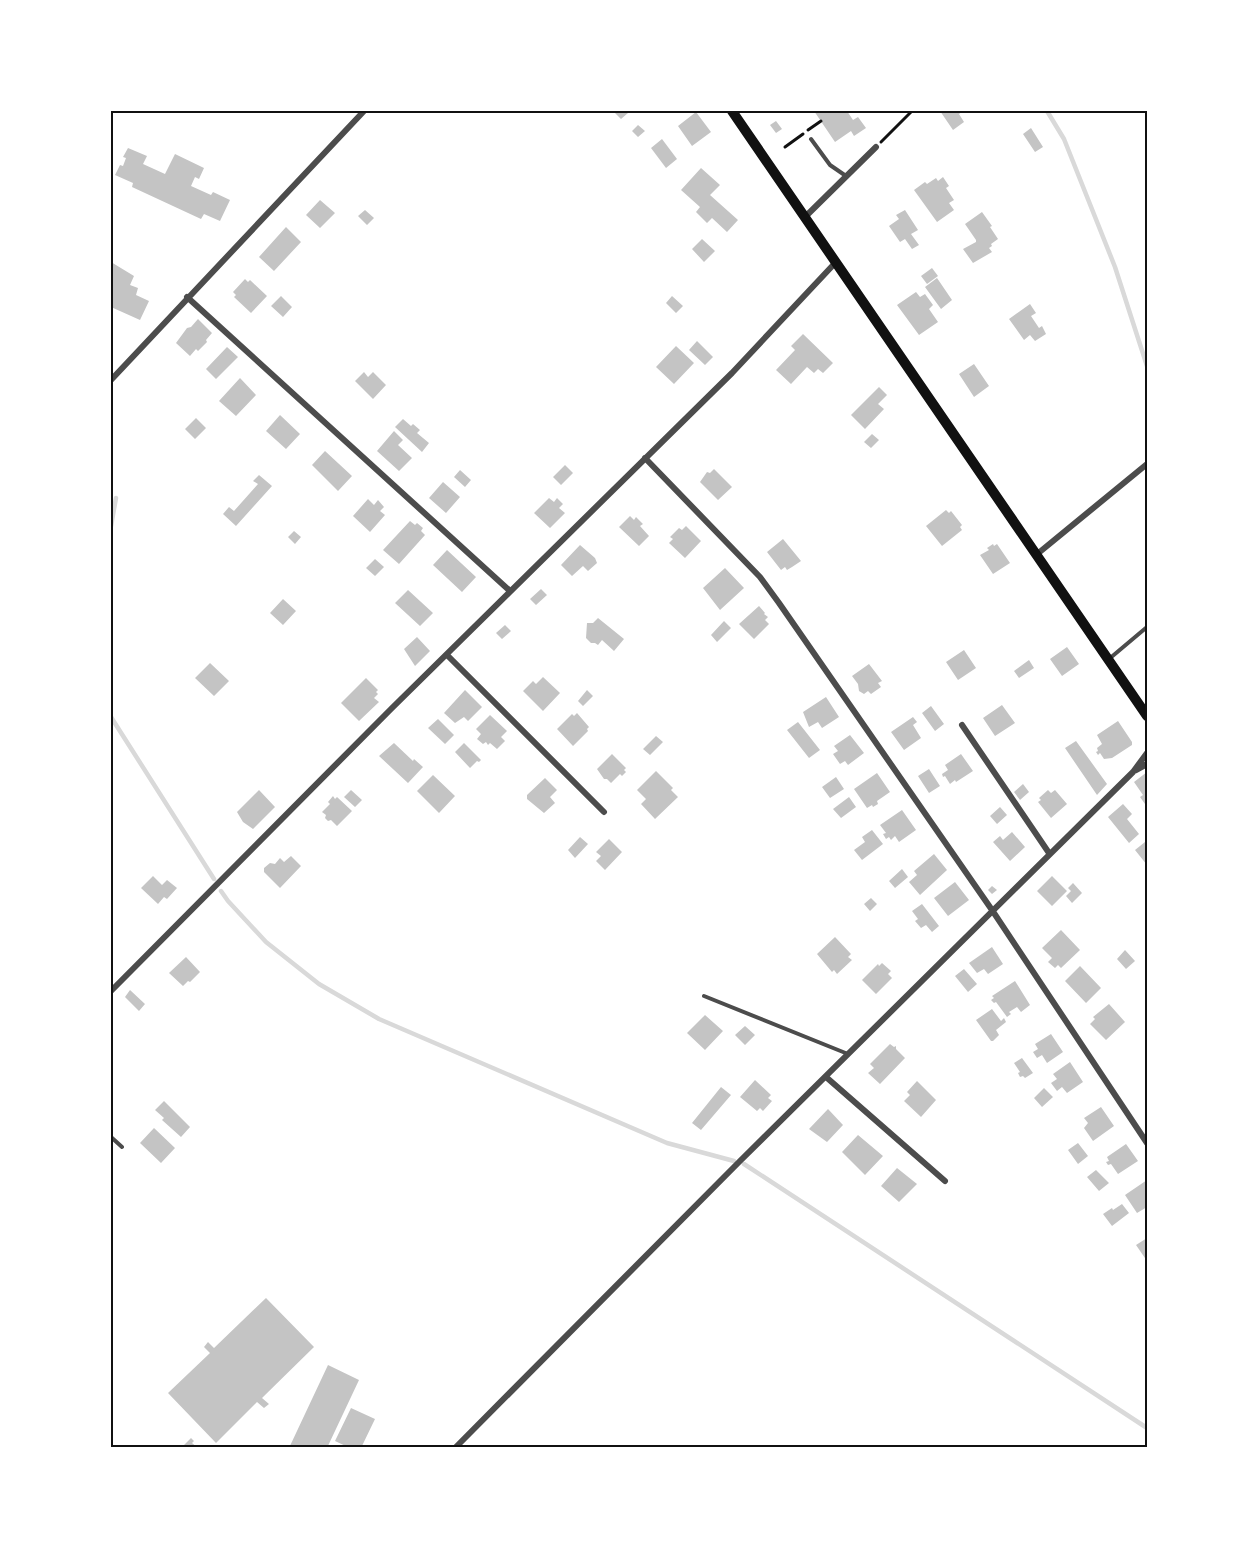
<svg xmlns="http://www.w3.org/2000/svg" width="1258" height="1559" font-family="'Titillium Web',sans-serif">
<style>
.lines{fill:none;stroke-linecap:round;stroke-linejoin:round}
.stream{stroke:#d9d9d9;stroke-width:4.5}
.building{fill:#c4c4c4}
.path{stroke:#111;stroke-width:3}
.service{stroke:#4c4c4c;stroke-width:4}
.minor{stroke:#4c4c4c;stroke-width:6}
.secondary{stroke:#111;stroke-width:10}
.neatline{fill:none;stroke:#111;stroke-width:2}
</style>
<rect width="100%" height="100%" fill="#fff"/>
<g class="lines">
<path class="stream" d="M1047,111L1064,139L1115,267L1147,366
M111,526L116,498
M111,717L214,879
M221,891L228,901L266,942L319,984L379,1019L667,1143L734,1161
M744,1164L1147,1428"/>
</g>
<path class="building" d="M617,111H626L628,113L621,119L615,113Z
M814,111H847L853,120L858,117L866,128L854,136L851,131L835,142Z
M940,111H963L959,114L964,122L953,130Z
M696,112L711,132L692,146L678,126Z
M776,121L782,129L776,133L770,125Z
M638,125L645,131L638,137L632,131Z
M1031,128L1043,147L1035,152L1023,134Z
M662,139L677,159L666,168L651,148Z
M128,148L147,156L143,164L165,174L175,154L204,168L199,179L195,177L191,186L211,195L213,192L230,200L220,221L204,214L201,219L132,187L133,183L115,175L120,165L123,166L126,158L123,157Z
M701,168L720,185L710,195L738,220L727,232L712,218L707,223L696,212L700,207L681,190Z
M943,177L949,186L946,188L954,200L949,203L954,210L937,222L914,190L925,182L927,184L936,178L938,181Z
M320,200L335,213L320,228L306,215Z
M365,210L374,218L367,225L358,216Z
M905,210L918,230L911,234L919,245L912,249L905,239L900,242L889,226L899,219L896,215Z
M982,212L992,226L990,227L998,239L991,244L992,246L989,248L992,252L973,263L963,249L976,242V240L965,224Z
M286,227L301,242L274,271L259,257Z
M702,239L715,251L704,262L692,249Z
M111,262L134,276L130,285L138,288L136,295L149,301L140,320L111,307Z
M932,268L938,276L927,284L921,276Z
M937,278L952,300L941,309L925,287Z
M245,279L248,282L250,280L267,296L251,313L234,297L236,295L233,292Z
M916,292L920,297L925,294L933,305L929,309L938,322L919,335L897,305Z
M281,296L292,307L283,317L271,306Z
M672,296L683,306L676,313L666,303Z
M1030,304L1036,313L1031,316L1039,328L1042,326L1046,334L1035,341L1030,335L1024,340L1009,319Z
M198,319L212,333L206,340L207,342L198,351L196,349L190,356L176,343L187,328L191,327Z
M803,334L833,363L823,373L818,369L814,373L807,367L791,384L776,370L795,350L791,346Z
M697,341L713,357L705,365L689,350Z
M676,346L694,363L674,384L656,367Z
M227,347L238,357L216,379L206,369Z
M974,364L989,386L974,397L959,374Z
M364,372L368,377L373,372L386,385L373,399L355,381Z
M240,378L256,395L236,416L219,401Z
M879,387L887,395L878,404L884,409L865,429L851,415Z
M280,415L300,434L286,449L266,431Z
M196,418L206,428L195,439L185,429Z
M403,419L411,426L413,424L420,430L417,433L429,443L422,452L395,427Z
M394,431L403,440L398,445L412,458L399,471L377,451Z
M872,434L879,440L871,448L864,442Z
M325,451L352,476L338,491L312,465Z
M565,465L573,473L561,485L553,477Z
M714,469L732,487L718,500L700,482L707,472L710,473Z
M460,470L471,480L465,487L454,477Z
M259,475L272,486L236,526L223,514L229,507L234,511L258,484L253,481Z
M443,482L460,497L446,513L429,498Z
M549,498L554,502L557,498L563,504L559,508L565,513L550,528L534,513Z
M368,499L374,505L378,500L384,507L380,511L385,515L370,532L353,516Z
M946,510L949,513L951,511L962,525L960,527L962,530L942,546L926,526Z
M630,516L634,520L636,517L643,524L640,526L649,536L639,546L619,527Z
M410,521L415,525L417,523L423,528L421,531L425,535L399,564L383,550Z
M686,526L701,541L685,558L669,543L673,539L670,537L679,528L682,530Z
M294,531L301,537L295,544L288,537Z
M783,539L801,561L792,567L787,570L785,567L781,570L767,552Z
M993,544L994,546L997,544L1010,563L993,574L980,555L989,550L987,548Z
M580,545L595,558L597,563L588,571L583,566L572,576L561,565Z
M447,550L476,577L462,592L433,565Z
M375,559L384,567L375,576L366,568Z
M725,568L744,588L720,610L703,588Z
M541,589L547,595L536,605L530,599Z
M408,590L433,613L420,626L395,603Z
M283,599L296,611L283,625L270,613Z
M759,606L765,613L764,614L768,617L765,620L769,624L754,639L739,624Z
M598,618L624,639L614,651L602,640L598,645L595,643H591L586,638L587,623H593Z
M724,621L731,628L717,642L711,635Z
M505,625L511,631L502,639L496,633Z
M417,637L430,651L415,666L404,649Z
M1067,647L1079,664L1062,676L1050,659Z
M964,650L976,668L958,680L946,662Z
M1029,660L1034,668L1019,678L1014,671Z
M210,663L229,681L214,696L195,678Z
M869,664L882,681L878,683L881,687L871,694L868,691L864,694L859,691L858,684L852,676Z
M543,677L560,693L543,711L523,691L533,681L536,684Z
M366,678L378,690L376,692L378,694L374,698L379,702L359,721L341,703Z
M465,690L482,707L468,721L464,717L455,723L444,713Z
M587,690L593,696L583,706L578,701Z
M826,697L839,717L822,728L818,722L809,727L803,712Z
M1002,705L1015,723L995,736L983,718Z
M931,706L944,724L935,731L922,713Z
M577,713L589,727L587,729L588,731L573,746L557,729L572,714L574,716Z
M490,715L507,731L501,737L505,741L497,749L490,743L488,745L486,742L483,744L477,739L481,734L476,729Z
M913,717L917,722L913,725L921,738L904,750L891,732Z
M438,719L454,735L445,744L428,728Z
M1118,721L1132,742V745L1112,758L1104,759L1100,753L1098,755L1096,752L1098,751L1097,748L1102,744L1097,735Z
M798,722L820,750L809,758L787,730Z
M850,735L864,753L848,765L845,761L840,764L833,754L838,751L834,746Z
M656,736L663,742L650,755L643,749Z
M1076,741L1107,784L1097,795L1065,748Z
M394,743L413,761L414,759L423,767L408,783L379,756Z
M464,743L481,760L479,762L477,761L470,768L455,752Z
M612,754L626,768L624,770L626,772L622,776L620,774L611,783L607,779H604L597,769Z
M961,754L973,771L956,782L955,780L950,784L945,776L943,777L942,774L948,770L945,765Z
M929,769L940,786L929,793L918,776Z
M656,771L673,788L671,790L678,797L655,819L641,804L646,799L637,790Z
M1147,772V802L1145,804L1140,797L1143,795L1134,782Z
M877,773L890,792L877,801L878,804L873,807L872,805L867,808L854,789Z
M433,775L455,796L439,813L417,791Z
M836,777L844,789L830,798L822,787Z
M545,778L557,790L550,797L555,803L544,813L527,799V795Z
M1023,784L1029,792L1020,800L1014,792Z
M259,790L275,807L253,829L243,822L237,812Z
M351,790L362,800L355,807L344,797Z
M1048,790L1051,793L1055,790L1067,804L1051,818L1038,802L1041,800L1039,798Z
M333,796L335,799L337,797L352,811L337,826L331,820L328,821L325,818L326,815L322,812L330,804L328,802Z
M849,797L856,807L841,818L833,809Z
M1123,804L1132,814L1127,819L1139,834L1129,843L1108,817Z
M1000,807L1007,815L997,824L990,816Z
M902,810L916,830L899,842L895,836L891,840L889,837L886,839L883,834L886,833L880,825Z
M872,830L883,844L862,860L854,850L865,842L862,837Z
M1012,832L1025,847L1010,861L993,842L1000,836L1003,840Z
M580,837L588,844L575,858L568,850Z
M609,839L622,852L605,870L596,861L601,856L596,852Z
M1145,842L1147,845V865L1135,850Z
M934,854L947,870L920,895L909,882L917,875L914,871Z
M291,856L301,866L280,888L264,872V868L270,863L275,864L280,858L284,862Z
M902,869L908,877L895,888L889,881Z
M153,876L162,885L167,880L177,888L167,899L164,897L158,904L141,888Z
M1052,876L1067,891L1052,906L1037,891Z
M955,882L969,900L948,916L934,898Z
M1073,883L1082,893L1072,903L1066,896L1071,891L1068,888Z
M992,886L997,890L992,894L988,890Z
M871,898L877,904L870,911L864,904Z
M922,904L939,926L932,932L926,925L921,928L915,921L918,919L912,911Z
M1061,930L1080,950L1061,968L1058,965L1055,968L1048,962L1052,958L1042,948Z
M835,937L851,954L848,957L852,960L837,974L834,970L832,972L817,954Z
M992,947L1003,964L988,974L984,969L977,973L969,963Z
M1125,950L1135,961L1126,969L1117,959Z
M186,957L200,972L190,982L188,981L183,986L169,973Z
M882,963L891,971L888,974L892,978L876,994L862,980L878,964L879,966Z
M1080,966L1101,988L1086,1003L1065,981Z
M964,969L977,984L968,992L955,976Z
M1015,981L1030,1005L1021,1012L1017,1007L1009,1012L1011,1014L1007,1017L996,1002L994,1003L991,1000L994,998L992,996Z
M130,990L145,1004L139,1011L125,997Z
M1109,1004L1125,1022L1106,1040L1090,1024L1095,1019L1093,1017Z
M992,1009L1001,1021L1004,1018L1006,1022L996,1030L999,1035L993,1041H991L976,1020Z
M705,1015L723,1031L705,1050L687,1033Z
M745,1026L755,1035L745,1045L735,1035Z
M1051,1034L1063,1052L1047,1063L1042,1055L1037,1058L1033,1052L1038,1049L1035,1044Z
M890,1044L894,1047L896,1046V1049L905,1058L880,1084L868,1073L874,1068L870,1064Z
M1022,1058L1033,1073L1025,1078L1023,1076L1020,1077L1018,1073L1020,1072L1014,1063Z
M1070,1062L1083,1082L1067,1093L1062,1087L1057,1091L1051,1083L1057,1079L1053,1074Z
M755,1080L771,1095L768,1098L772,1101L763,1111L760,1108L757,1111L740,1097Z
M917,1081L936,1100L921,1117L904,1101L910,1095L907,1092Z
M721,1087L731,1095L701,1130L692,1123Z
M1044,1088L1053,1097L1042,1107L1034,1098Z
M164,1101L190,1127L181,1137L162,1120L164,1118L155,1110Z
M1101,1107L1114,1126L1093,1141L1084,1128L1088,1123L1084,1118Z
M828,1109L843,1125L827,1142L809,1129Z
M154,1128L175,1148L161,1163L140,1143Z
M858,1135L883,1156L865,1175L842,1152Z
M1078,1143L1088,1156L1078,1164L1068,1150Z
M1126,1144L1138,1161L1118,1174L1111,1164L1108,1165L1106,1162L1109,1161L1107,1157Z
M897,1168L917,1184L899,1202L881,1186Z
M1096,1170L1109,1183L1099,1191L1087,1177Z
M1147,1180V1207L1137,1213L1125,1195Z
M1122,1204L1129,1213L1112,1226L1103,1214L1112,1208L1113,1210Z
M1147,1238V1261L1136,1245Z
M266,1298L314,1347L262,1398L269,1404L264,1408L257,1402L216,1443L168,1393L210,1353L204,1347L208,1342L214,1348Z
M328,1365L359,1380L327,1448H289Z
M351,1408L375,1419L361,1448H350L335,1441Z
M191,1438L194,1441L192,1443L198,1448H181Z"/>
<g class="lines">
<path class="path" d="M808,130L821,121
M881,142L912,111
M785,147L803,134"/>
<path class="service" d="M811,139L830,165L846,176
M1109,659L1147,627
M704,996L848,1054
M111,1137L122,1147"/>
<path class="minor" d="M805,217L876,147
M187,297L510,591
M111,380L364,111
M645,458L760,577L779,603L992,910L1147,1143
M1036,555L1147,464
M447,655L604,812
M962,725L1049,853
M1136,770L1147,764
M111,991L392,708L732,373L836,262
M826,1077L945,1181
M455,1448L740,1161L1133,772L1147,753"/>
<path class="secondary" d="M732,111L1147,716"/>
</g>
<rect width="1258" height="1559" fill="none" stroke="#ffffff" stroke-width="225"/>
<rect x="112" y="112" width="1034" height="1334" class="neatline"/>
</svg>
